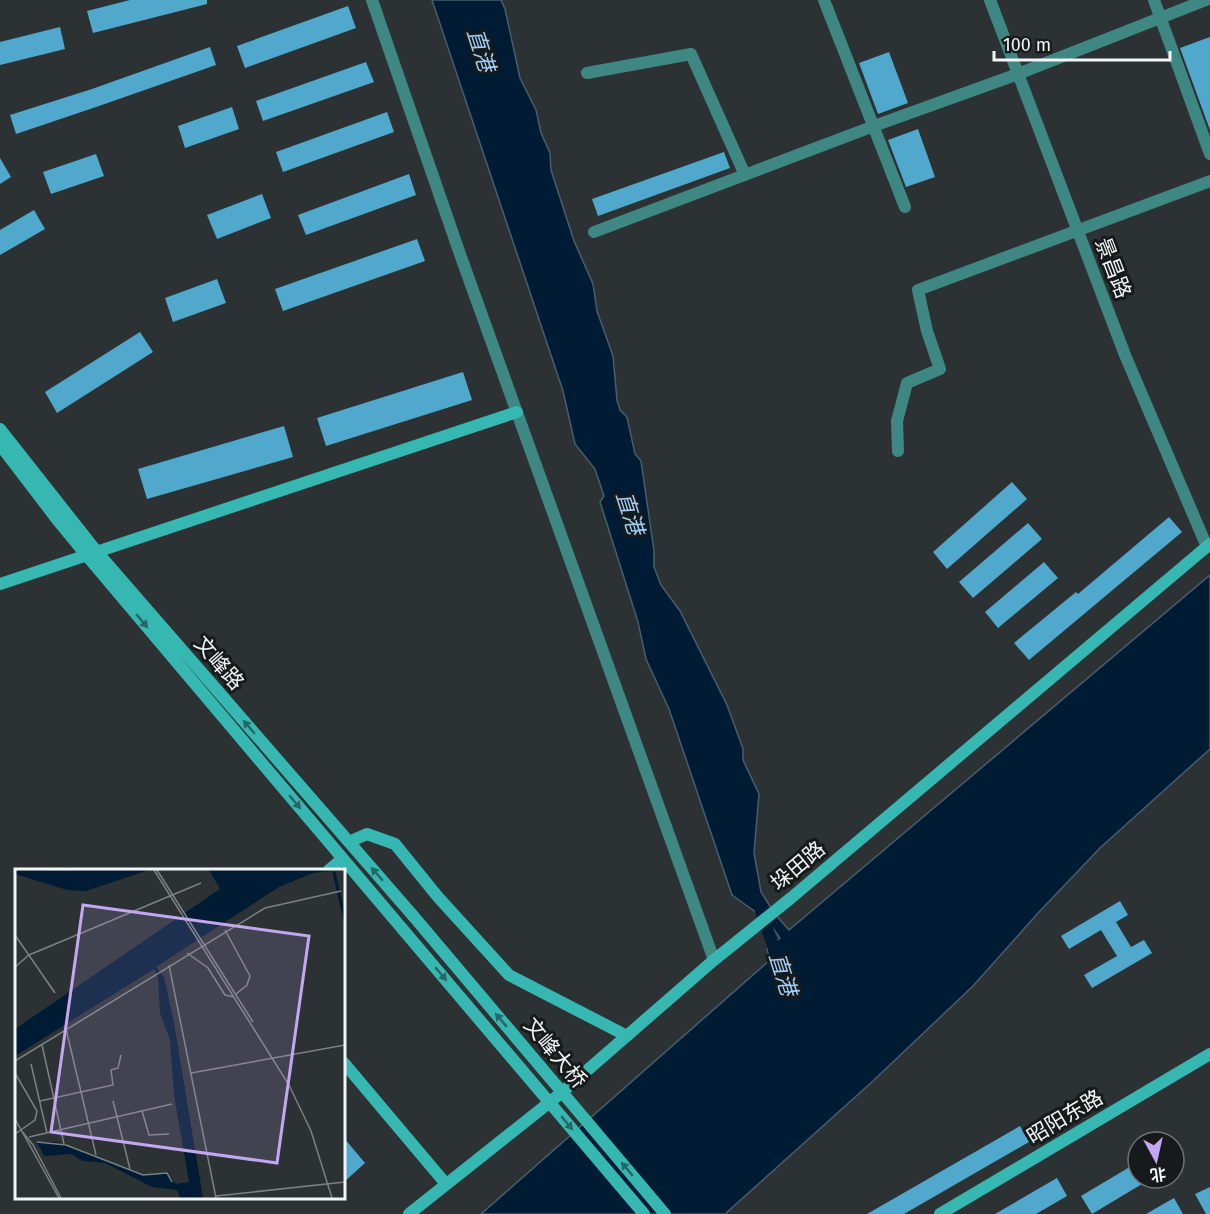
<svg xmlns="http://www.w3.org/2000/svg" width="1210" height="1214" font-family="'Fira Sans','Noto Sans SC',sans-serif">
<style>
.water{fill:#001c34;stroke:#485d6e;stroke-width:1.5}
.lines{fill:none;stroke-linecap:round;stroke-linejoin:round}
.canal{stroke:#001c34;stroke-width:12}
.building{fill:#50a9cd}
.street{stroke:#3f8783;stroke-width:12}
.secondary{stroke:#37b7b2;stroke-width:12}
.oneway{fill:#276866}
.labels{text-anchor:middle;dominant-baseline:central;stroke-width:6;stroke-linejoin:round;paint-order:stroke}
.street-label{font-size:21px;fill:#f1f5f6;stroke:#171a1a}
.water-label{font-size:22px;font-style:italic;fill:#9fcef9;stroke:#171a1a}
.inset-river{fill:none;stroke:#001c34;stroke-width:3}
.inset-road{fill:none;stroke:#7b8082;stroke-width:1.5}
.view{fill:#c4a7f1;fill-opacity:0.15;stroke:#c4a7f1;stroke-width:3}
.inset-edge{fill:none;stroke:#f1f5f6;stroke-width:3}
</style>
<rect width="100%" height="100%" fill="#2c3234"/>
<path class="water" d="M432,0H501L505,9L520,78L536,110L541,133L550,153L551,170L574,241L593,284L597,311L613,356L617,400L620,410L627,417L635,454L641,461L654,551V567L661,585L680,611L727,705L743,749V760L759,794L754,853L761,892L775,914L789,930L1210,575V749L1100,848L1039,912L973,986L873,1081L725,1214H481L770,960L767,949L780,938L767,920L732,895L669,709L646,659L638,622L600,502L604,496L595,469L575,444L563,391Z"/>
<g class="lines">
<path class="canal" d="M761,911L778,960"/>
</g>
<path class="building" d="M130,0H207V4L93,33L87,11Z
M348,6L356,28L245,68L237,46Z
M60,27L65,49L0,65V42Z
M1210,37V130L1180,48Z
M210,47L216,65L99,106L16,134L10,115L92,89Z
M889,52L908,103L878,114L859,63Z
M366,62L374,82L263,121L256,101Z
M232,107L239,129L185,148L178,126Z
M387,112L394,132L283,172L276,152Z
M918,129L935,177L906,187L888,140Z
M724,152L730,168L598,216L592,199Z
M96,154L104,176L51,194L43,172Z
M0,158L11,177L0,184Z
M409,174L416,195L306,235L298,215Z
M262,194L271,218L217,239L207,215Z
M34,210L45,229L0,255V230Z
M417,239L425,261L283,311L275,289Z
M217,279L226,303L173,322L165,298Z
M140,332L153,352L57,413L45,392Z
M463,372L472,400L326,446L317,418Z
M284,426L293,457L147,499L138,469Z
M1012,482L1027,499L947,569L933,552Z
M1169,517L1182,532L1029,660L1014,643L1076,592L1078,594Z
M1028,523L1042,539L973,598L959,582Z
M1044,562L1058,578L998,628L985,612Z
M1120,901L1128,915L1116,922L1131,947L1144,940L1152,953L1092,988L1084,975L1117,956L1101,930L1069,949L1061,936Z
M1020,1126L1029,1142L904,1214H867Z
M344,1138L365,1163L344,1182Z
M1138,1162V1178H1152L1092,1214L1081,1196Z
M1057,1178L1067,1196L1036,1214H995Z
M1210,1187V1214H1206L1195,1194Z
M1174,1198L1183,1214H1146Z"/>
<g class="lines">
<path class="street" d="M372,0L461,257L714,960
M824,0L905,207
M990,0L1125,355L1207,547
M1154,0L1210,154
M587,73L691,54L745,175
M594,232L874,126L1018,74L1206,0
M898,451L897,421L907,383L940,369L927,331L918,290L1210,181"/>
<path class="secondary" d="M0,429L97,552L415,918L665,1214
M0,445L59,522L87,556C272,776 458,994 644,1214
M0,584L517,412
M349,842L367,834L395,844L438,897L509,975L627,1036
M329,870L342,859
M344,1063L446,1184
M409,1214L560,1094L714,960L791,898L1210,544
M940,1214L1210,1054"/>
</g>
<defs><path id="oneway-solid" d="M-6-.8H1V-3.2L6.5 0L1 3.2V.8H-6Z" transform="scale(1.5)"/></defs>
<g class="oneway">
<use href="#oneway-solid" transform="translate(142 621) rotate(50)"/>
<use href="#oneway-solid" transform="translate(249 727) rotate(-131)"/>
<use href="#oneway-solid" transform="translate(295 802) rotate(50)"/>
<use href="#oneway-solid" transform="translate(377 874) rotate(-131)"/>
<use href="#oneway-solid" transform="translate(441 974) rotate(50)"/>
<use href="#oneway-solid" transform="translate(501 1020) rotate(-130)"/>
<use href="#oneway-solid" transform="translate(567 1123) rotate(50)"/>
<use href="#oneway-solid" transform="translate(627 1169) rotate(-130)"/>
</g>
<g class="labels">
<g class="street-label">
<text transform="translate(1113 268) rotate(69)">景昌路</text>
<text transform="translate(219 663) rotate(49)">文峰路</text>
<text transform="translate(798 866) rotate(-40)">垛田路</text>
<text transform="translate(555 1053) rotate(50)">文峰大桥</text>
<text transform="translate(1065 1117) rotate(-31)">昭阳东路</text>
</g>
<g class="water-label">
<text transform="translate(481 50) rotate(72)">直港</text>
<text transform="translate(630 513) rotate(72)">直港</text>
<text transform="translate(783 974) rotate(72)">直港</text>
</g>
</g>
<g transform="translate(15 869)">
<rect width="330" height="330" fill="#2c3234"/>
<path d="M0,1L39,2L134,1L71,22L52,21L0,5ZM194,1H327L298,4L264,18L141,98L149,108L159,154L188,329H165L162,321L137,318L90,294L68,292L56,285L29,287L22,273H42L128,306L152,304L161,315L174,313L159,226L155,171L145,144L143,108L139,100L0,187V160L205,20Z" fill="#001c34"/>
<path class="inset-river" d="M319,3L330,52"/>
<path class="inset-road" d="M139,1L274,216L296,262L317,329M142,1L238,153M210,61L235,107L232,116L221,125M0,66L40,124M172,84L193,99L210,126L219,128M154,96L201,329M0,98L14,86L186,14M51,160L81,286M27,176L49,275M0,192L250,39L326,22M16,195L32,264M0,204L22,242L20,251L0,265M176,204L330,176M25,232L98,216L96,201L103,199L106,186M98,232L115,300M127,242L134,266L154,265M0,250L44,329M6,261L18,276L46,329M14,268L157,235M22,273L51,276L128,306L152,304L157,313M201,327L330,313"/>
<path class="view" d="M68,36L294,67L262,294L36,263Z"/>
<rect width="330" height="330" class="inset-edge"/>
</g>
<g transform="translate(1156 1160) rotate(172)"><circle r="28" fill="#171a1a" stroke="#6e7272" stroke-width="1.5"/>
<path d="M0-4.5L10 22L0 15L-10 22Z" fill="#c4a7f1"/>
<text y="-9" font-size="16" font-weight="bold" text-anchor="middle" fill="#f1f5f6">北</text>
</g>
<path d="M994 51v9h176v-9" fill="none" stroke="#f1f5f6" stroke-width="3"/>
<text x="1003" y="51" font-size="18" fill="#f1f5f6" stroke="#171a1a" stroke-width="4.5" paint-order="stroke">100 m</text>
</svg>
